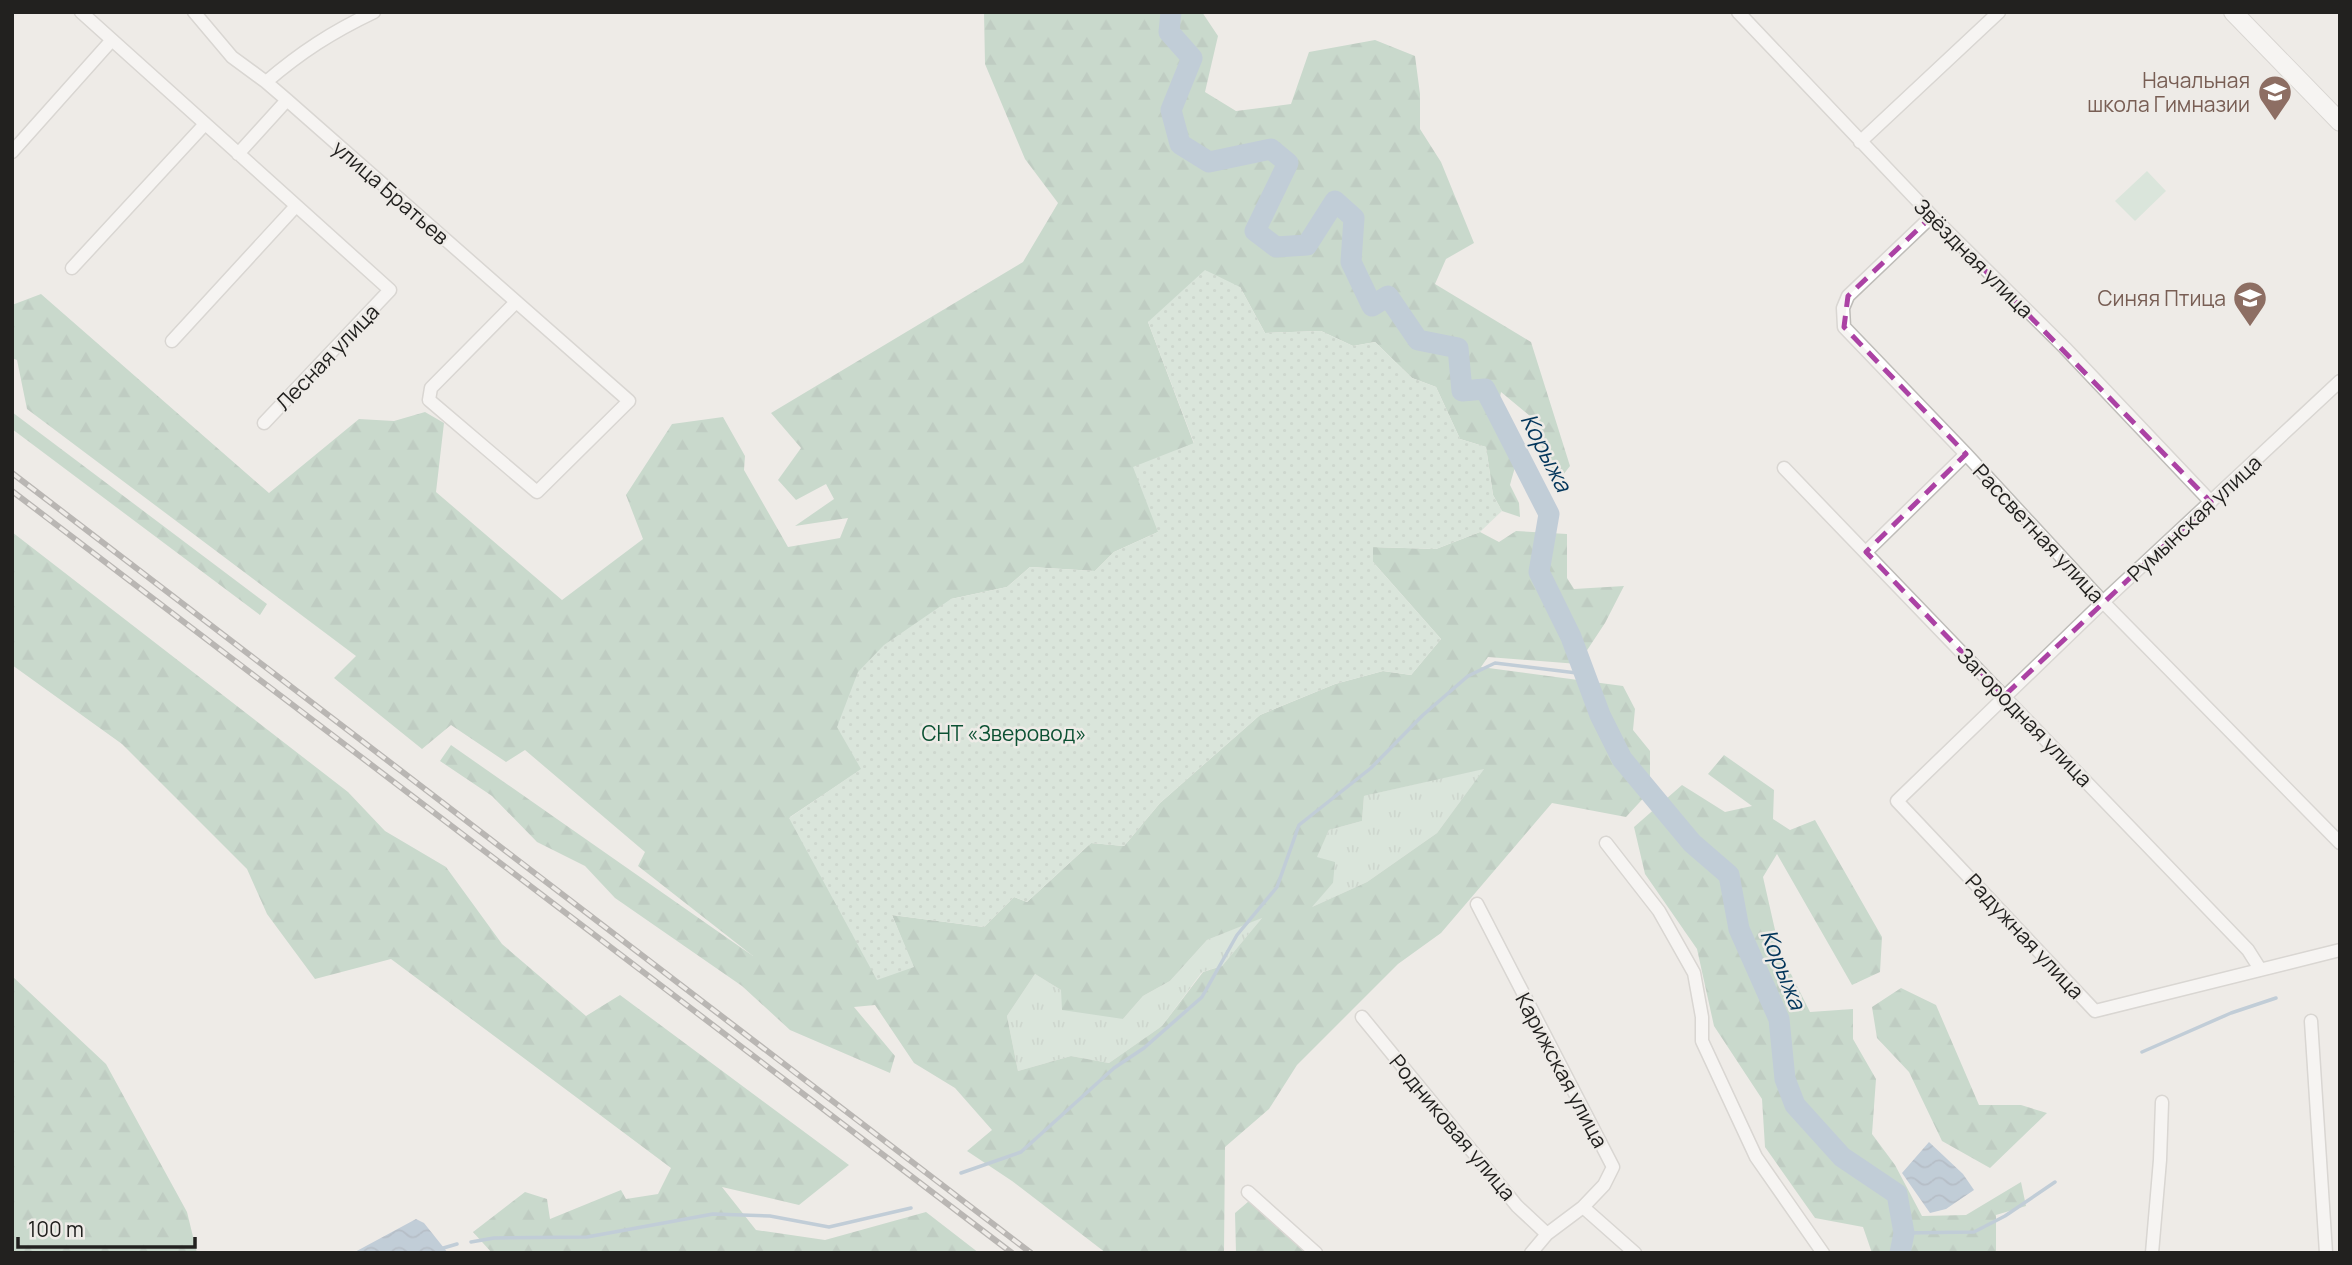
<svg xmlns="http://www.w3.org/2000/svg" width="2352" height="1265" font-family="Manrope,sans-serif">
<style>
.grass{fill:url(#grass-tufts)}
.forest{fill:url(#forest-firs);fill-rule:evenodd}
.garden{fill:url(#garden-dots)}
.pitch{fill:#c2decd}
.water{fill:url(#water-waves)}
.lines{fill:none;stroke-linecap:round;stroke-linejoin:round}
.stream{stroke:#8ba8c4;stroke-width:3.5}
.river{stroke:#8ba8c4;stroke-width:21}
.minor-casing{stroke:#bebcb8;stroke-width:15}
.secondary-casing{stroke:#bebcb8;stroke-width:20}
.minor{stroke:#fff;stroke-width:12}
.secondary{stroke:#fff;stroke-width:18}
.rail-casing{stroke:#787673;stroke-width:6}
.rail{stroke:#eeebe7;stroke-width:3.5;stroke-dasharray:10;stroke-linecap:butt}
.marked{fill:none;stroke:#ab42a4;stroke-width:5;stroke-dasharray:14 9;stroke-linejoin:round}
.labels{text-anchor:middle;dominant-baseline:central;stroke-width:5;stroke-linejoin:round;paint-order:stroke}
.education-label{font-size:21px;fill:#785e54;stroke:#eeebe7;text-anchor:end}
.street-label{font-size:21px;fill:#22211f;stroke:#eeebe7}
.park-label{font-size:21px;fill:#0c5133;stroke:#eeebe7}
.water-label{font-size:23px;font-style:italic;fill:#02355a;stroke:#eeebe7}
</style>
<defs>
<pattern id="grass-tufts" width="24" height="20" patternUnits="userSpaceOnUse" patternTransform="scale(1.75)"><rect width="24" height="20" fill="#c2decd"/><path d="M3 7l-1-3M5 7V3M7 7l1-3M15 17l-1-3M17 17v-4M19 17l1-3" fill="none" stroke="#a6beb0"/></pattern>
<pattern id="forest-firs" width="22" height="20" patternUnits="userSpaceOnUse" patternTransform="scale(1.75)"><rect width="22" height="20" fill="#9cc3ac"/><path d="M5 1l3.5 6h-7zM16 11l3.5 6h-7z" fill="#86a794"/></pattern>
<pattern id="garden-dots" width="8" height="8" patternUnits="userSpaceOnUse" patternTransform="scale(1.75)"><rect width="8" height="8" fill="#c2decd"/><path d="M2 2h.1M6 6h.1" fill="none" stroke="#a6beb0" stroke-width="1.8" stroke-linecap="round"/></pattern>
<pattern id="water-waves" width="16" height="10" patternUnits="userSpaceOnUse" patternTransform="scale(1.75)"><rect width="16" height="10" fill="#8ba8c4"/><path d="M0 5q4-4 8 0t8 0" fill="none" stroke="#71889f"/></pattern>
</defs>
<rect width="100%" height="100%" fill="#eeebe7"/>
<path class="grass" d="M1485,768L1437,833L1367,882L1310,908L1333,883L1316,858L1329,830L1362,821L1364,796Z
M1263,917L1222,966L1202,972L1162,1026L1109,1063L1071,1056L1018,1071L1007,1016L1035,974L1061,990L1123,1019L1143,996L1170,981L1207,940Z"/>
<path class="forest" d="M984,12H1202L1218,36L1205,92L1236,111L1291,104L1309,52L1375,40L1415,56L1420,94V129L1441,162L1474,243L1446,259L1435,284L1531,342L1570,466L1556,484L1530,416L1501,392L1496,419C1526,443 1519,452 1510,485L1519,503L1520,517L1502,511L1493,495L1486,447L1460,439L1436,387L1412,378L1375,342L1353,346L1321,331L1265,333L1240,287L1148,322L1194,444L1158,532L1114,552L1095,571L1030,567L1007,587L951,599L862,769L790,817L913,967L892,915L984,927L1014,897L1027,902L1091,843L1124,846L1160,803L1260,715L1335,684L1383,671L1411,675L1441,639L1373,562L1372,547L1436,549L1480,532L1499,542L1516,531L1567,534V578L1574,589L1624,586L1605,623L1578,664L1488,657L1481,667L1623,686L1635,709L1633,730L1650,751V791L1626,817L1552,803L1441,933L1398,964L1297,1065L1269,1109L1225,1147L1224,1253H1106L1012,1181L967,1151L992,1130L955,1088L914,1063L875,1005L854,1007L895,1056L890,1073L790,1030L742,986L615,898L585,866L537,842L492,796L440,761L451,745L753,956L638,866L645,852L525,750L506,762L451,725L422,749L334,678L356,656L27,409L17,360L12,358V305L41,294L269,493L359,419L394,421L425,412L444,423L436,492L562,600L643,539L626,495L672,424L723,417L745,456L744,470L788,547L840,538L848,518L795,526L834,499L826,484L796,500L778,480L801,448L771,413L1023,262L1058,203L1025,159L985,64ZM1484,769L1437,833L1367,882L1312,907L1333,883L1335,862L1317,857L1329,830L1362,821L1364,796ZM1262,918L1222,966L1203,972L1162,1026L1109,1063L1071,1056L1018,1071L1007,1016L1035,974L1061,990L1062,1010L1123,1019L1143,996L1170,981L1207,940Z
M12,412L267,604L260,615L12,429Z
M12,532L348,792L385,831L446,867L502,944L586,1016L620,995L849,1165L799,1205L722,1187L756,1230L825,1240L926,1212L979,1253H492L473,1232L525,1192L547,1199L550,1219L621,1190L626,1199L658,1194L671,1168L391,959L315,979L267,914L247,869L122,744L12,665Z
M1724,755L1774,790L1773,819L1790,830L1815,820L1882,937L1880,972L1852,985L1777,854L1763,877L1780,952L1810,1012L1853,1009V1039L1876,1079L1872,1134L1895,1165L1922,1216L1966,1215L2021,1182L2026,1206L1996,1215V1253H1872L1863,1227L1815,1218L1765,1147L1762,1099L1714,1026L1697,949L1645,874L1634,827L1682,785L1725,812L1752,806L1708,774Z
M12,976L106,1064L187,1212L197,1253H12Z
M1901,988L1936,1005L1979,1105H2021L2047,1113L1990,1168L1942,1141L1909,1072L1877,1038L1872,1007Z
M1249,1201L1308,1253H1236L1235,1213Z"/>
<path class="garden" d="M1205,270L1240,287L1265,333L1321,331L1353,346L1375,342L1412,378L1436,387L1460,439L1486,447L1493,495L1502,511L1480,532L1436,549L1373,547V562L1441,639L1411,675L1383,671L1335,684L1260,715L1160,803L1124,846L1091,843L1027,902L1014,897L984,927L892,915L914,967L877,980L789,818L861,769L837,727L858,672L884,645L951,599L1007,587L1030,567L1095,571L1114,552L1158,532L1133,467L1194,443L1148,322Z"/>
<path class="pitch" d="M2147,171L2166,191L2135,221L2115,201Z"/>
<path class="water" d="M1929,1142L1963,1174L1974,1190L1946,1209L1930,1213L1902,1173Z
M416,1219L424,1223L448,1253H353Z"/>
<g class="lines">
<path class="stream" d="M2142,1052L2231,1013L2276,998
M961,1173L1021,1152L1114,1068L1144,1048L1202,997L1237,935L1277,887L1299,825L1371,768L1423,715L1468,676L1495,663L1585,674
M1904,1233L1974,1232L2005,1216L2055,1182
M471,1242L494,1238L587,1237L713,1214L770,1216L829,1227L911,1208
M440,1249L457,1244"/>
<path class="river" d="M1171,12L1169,32L1192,58L1171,110L1180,144L1209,162L1271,149L1288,163L1255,231L1276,247L1307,245L1335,201L1354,218L1351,262L1372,306L1388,296L1418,340L1458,348L1462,391L1485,389L1549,514L1539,572L1571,637L1600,715L1622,759L1692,843L1729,875L1739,929L1779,1019L1785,1079L1795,1105L1842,1157L1897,1194L1904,1233L1900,1253"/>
<g class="minor-casing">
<path id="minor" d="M81,12L390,290L264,423
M194,12L232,57L266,82C301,52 332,32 374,12
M1738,12L1932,216L2065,348L2211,502
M266,82L287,100L629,401L537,492L429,400L431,388L516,302
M1860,142L1999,12
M12,152L111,41
M238,154L287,100
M1932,216L1848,296L1843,308L1844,327L1966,454L2103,602L2340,843
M72,268L205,124
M172,341L296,206
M2340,381L2103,602L1897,801L2095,1011L2340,950
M1784,468L2248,950L2260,969
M1866,552L1966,454
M1606,843L1659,911L1694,973L1702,1017V1041L1756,1157L1823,1253
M1477,904L1613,1167L1604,1185L1583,1207L1635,1253
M1362,1017L1517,1206L1547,1234
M2311,1021L2326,1253
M1248,1192L1316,1253
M1531,1253L1547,1234L1583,1207
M2152,1253L2160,1160L2162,1102"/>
</g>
<g class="secondary-casing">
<path id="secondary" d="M2233,12L2340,122"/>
</g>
<use href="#minor" class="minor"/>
<use href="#secondary" class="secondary"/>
<g class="rail-casing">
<path id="rail" d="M12,473L1031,1253
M12,491L1012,1253"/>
</g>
<use href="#rail" class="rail"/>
</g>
<path d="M0 0H2352V1265H0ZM1932,216L2211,502L2004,696L1866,552L1966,454L1844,327L1848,296Z" fill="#eeebe7" fill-opacity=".55" fill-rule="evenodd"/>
<path class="marked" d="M1932,216L2211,502L2004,696L1866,552L1966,454L1844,327L1848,296Z"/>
<defs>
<g id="school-pin" transform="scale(1.75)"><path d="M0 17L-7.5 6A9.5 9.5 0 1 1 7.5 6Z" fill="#8d6e63" stroke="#eeebe7"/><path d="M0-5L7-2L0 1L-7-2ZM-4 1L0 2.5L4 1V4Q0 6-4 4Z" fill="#fff"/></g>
</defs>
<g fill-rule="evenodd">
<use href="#school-pin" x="2275" y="92"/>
<use href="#school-pin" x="2250" y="298"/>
</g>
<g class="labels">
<g class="education-label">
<text x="2250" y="80">Начальная<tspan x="2250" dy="24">школа Гимназии</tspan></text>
<text x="2226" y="298">Синяя Птица</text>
</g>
<g class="street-label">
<text transform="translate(391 192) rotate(41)">улица Братьев</text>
<text transform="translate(1974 258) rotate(45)">Звёздная улица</text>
<text transform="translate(327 357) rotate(-46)">Лесная улица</text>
<text transform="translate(2194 518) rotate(-43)">Румынская улица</text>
<text transform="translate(2039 533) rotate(47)">Рассветная улица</text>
<text transform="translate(2025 717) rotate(46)">Загородная улица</text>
<text transform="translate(2025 936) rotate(47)">Радужная улица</text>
<text transform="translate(1562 1070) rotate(62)">Карижская улица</text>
<text transform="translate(1453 1127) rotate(50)">Родниковая улица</text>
</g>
<g class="park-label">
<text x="1004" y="733">СНТ «Зверовод»</text>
</g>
<g class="water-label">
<text transform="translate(1547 452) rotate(63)">Корыжа</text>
<text transform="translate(1784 969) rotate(68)">Корыжа</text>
</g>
</g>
<rect width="2352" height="1265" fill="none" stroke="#22211f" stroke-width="28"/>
<path d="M18 1237v10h177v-10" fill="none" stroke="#22211f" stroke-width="3.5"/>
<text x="28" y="1237" font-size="21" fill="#22211f" stroke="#eeebe7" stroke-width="5" paint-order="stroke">100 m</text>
</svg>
